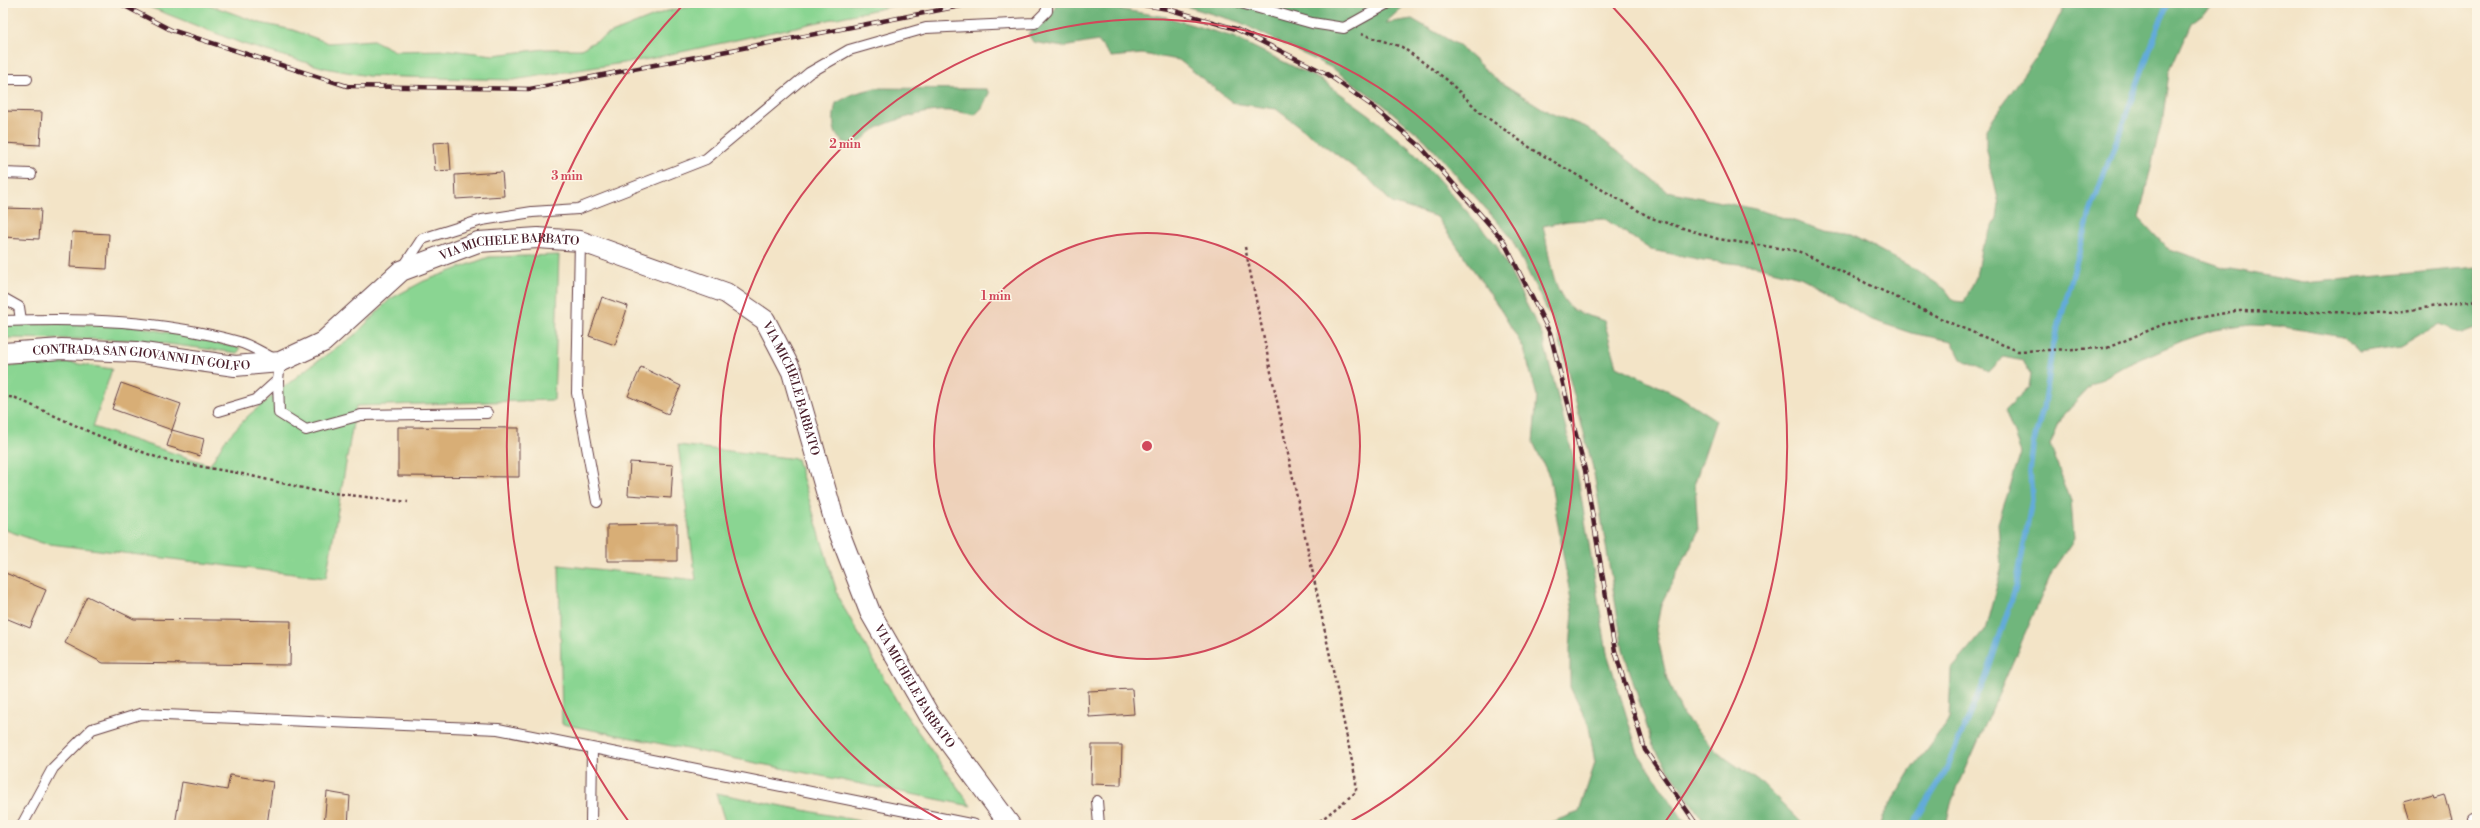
<svg xmlns="http://www.w3.org/2000/svg" width="2480" height="828" font-family="'Libre Bodoni',serif">
<style>
.green{fill:#8ad592;stroke:#6a7a5e}
.forest{fill:#6fb67c;stroke:#5c6a54}
.lines{fill:none;stroke-linecap:round;stroke-linejoin:round}
.stream{stroke:#63abda;stroke-width:5.5}
.building{fill:#d8ae76}
.lane-casing{stroke:#633d42;stroke-width:12}
.street-casing{stroke:#633d42;stroke-width:22}
.path{stroke:#633d42;stroke-width:2.5;stroke-dasharray:3 3;stroke-linecap:butt}
.lane{stroke:#fff;stroke-width:10}
.street{stroke:#fff;stroke-width:20}
.rail-casing{stroke:#4a1f2b;stroke-width:4.5}
.rail{stroke:#fcf5e5;stroke-width:3;stroke-dasharray:9;stroke-linecap:butt}
.ring{fill:none;stroke:#d1495b;stroke-width:2}
.labels{text-anchor:middle;dominant-baseline:central;stroke-width:3;stroke-linejoin:round;paint-order:stroke}
.street-label{font-size:12px;fill:#4a1f2b;stroke:#fcf5e5}
.centre{fill:#d1495b;stroke:#fcf5e5;stroke-width:2}
.ring-label{font-size:12px;text-anchor:middle;font-weight:bold;fill:#d1495b;stroke:#fcf5e5;stroke-width:3;stroke-linejoin:round;paint-order:stroke}
</style>
<rect width="100%" height="100%" fill="#fcf5e5"/>
<filter id="ink" filterUnits="userSpaceOnUse"><feTurbulence type="fractalNoise" baseFrequency=".025" numOctaves="2"/><feDisplacementMap in="SourceGraphic" scale="8" xChannelSelector="R" yChannelSelector="G"/><feConvolveMatrix kernelMatrix="1 2 1 2 8 2 1 2 1" color-interpolation-filters="sRGB"/></filter>
<filter id="wash" filterUnits="userSpaceOnUse"><feTurbulence type="fractalNoise" baseFrequency=".012" numOctaves="4" result="noise"/><feDisplacementMap in="SourceGraphic" scale="16" xChannelSelector="R" yChannelSelector="G"/><feGaussianBlur stdDeviation="0.9" result="paint"/><feColorMatrix in="noise" values="0 0 0 0 0 0 0 0 0 0 0 0 0 0 0 0 0 1.4 0 .05"/><feComposite in="paint" operator="in"/></filter>
<g filter="url(#wash)">
<rect width="100%" height="100%" fill="#f3e4c7"/>
<path class="green" d="M139,3H204L260,23L293,30L329,43L373,40L395,51L449,50L494,55L545,49H581L609,34L667,11L711,3H906L649,59L513,80L368,76L325,68L243,44Z
M559,255L554,400L356,406L326,578L42,543L3,529V367L59,361L112,369L93,427L210,465L225,440L249,415L309,367L356,334L390,299L424,281L489,257Z
M52,323L137,326L240,348L238,353L136,340L3,338V325Z
M678,445L797,459L839,599L899,705L971,806L562,724L559,565L696,580Z
M716,793L880,825H726Z"/>
<path class="forest" d="M1056,3L1106,7L1166,17L1233,37L1323,81L1370,115L1414,152L1496,244L1542,335L1577,472L1607,653L1638,753L1687,825H1543L1579,812L1595,763L1589,726L1570,687V648L1573,612L1550,478L1533,442L1537,396L1524,349L1499,307L1437,217L1392,203L1368,178L1276,109L1233,103L1179,60L1142,54L1111,57L1098,41L1063,47L1033,42L1028,34C1038,21 1051,26 1056,3Z
M1175,3H1401L1405,5L1385,23L1412,19L1458,45L1497,80L1550,113L1588,128L1667,191L1755,209L1826,231L1851,235L1915,269L1945,289L1954,301L1964,302L1976,277L1981,249L1997,219L1999,204L1986,146V128L2044,46L2066,3H2217L2191,23L2169,73L2163,116L2139,218L2167,248L2226,268L2304,283L2477,267V328L2462,334L2439,324L2401,347L2358,353L2343,337L2278,326L2250,325L2214,330L2182,341L2126,365L2091,385L2063,415L2050,445L2071,501L2074,539L2053,570L1951,803L1946,825H1880L1882,817L1911,771L1949,719L1951,670L1985,630L2001,570L1998,523L2021,453L2005,410L2029,387L2031,374L2023,361L2003,357L1989,372L1961,359L1952,341L1911,333L1869,319L1831,293L1800,277L1756,266L1703,260L1651,250L1605,219L1568,221L1543,226C1550,253 1550,286 1570,307C1577,314 1595,317 1604,321L1617,366L1679,396L1716,420L1695,482L1698,532L1661,604L1656,630L1667,679L1683,715L1718,753L1763,784L1804,825H1706L1653,746L1623,649L1593,468L1557,330L1510,236L1425,140L1380,102L1332,68L1239,22Z
M875,88L986,89L989,93L982,108L975,115C948,109 935,109 908,117C897,120 883,124 874,130C868,133 863,141 857,143C855,144 849,144 847,143C830,139 833,115 836,103L853,94Z"/>
<g class="lines">
<path class="stream" d="M1913,825L1944,774L1966,723L1986,677L2016,587L2032,500L2030,472L2033,445L2043,409L2052,350L2091,210L2164,11L2169,3"/>
</g>
<g id="blocks">
<path class="building" d="M3,111L42,112L40,145L3,143Z
M449,142L451,170L435,171L433,143Z
M502,172L504,196L456,199L455,175Z
M3,208L41,209L39,239L3,237Z
M72,232L109,234L107,269L70,267Z
M602,297L628,306L615,345L589,336Z
M641,367L681,386L668,414L628,396Z
M121,383L181,404L172,430L112,409Z
M398,427L519,428V477L398,476Z
M172,430L204,439L200,456L167,446Z
M630,462L673,465L671,498L628,495Z
M668,524H677V561H607V525Z
M3,572L46,590L30,628L3,617Z
M87,596L134,619L291,621L290,665L103,663L65,643Z
M1132,689L1134,714L1089,717L1088,691Z
M1092,745H1122L1121,785L1091,784Z
M230,775L273,782L267,825H175L182,782L227,790Z
M327,792L350,796L348,825H324Z
M2433,794L2434,797L2444,794L2451,820L2434,825H2411L2404,802Z"/>
</g>
</g>
<g filter="url(#ink)">
<use href="#blocks" fill-opacity="0" stroke="#633d42" stroke-width="1"/>
<g class="lines">
<g class="lane-casing">
<path id="lane" d="M1241,3L1312,23L1344,28L1389,3
M3,79H27
M3,173L31,174
M580,241L577,393L597,502
M403,268L422,239L482,220L532,212L578,209L706,159L809,73L849,50L926,28L1035,23L1047,11V3
M3,298L19,307L21,320
M3,321C83,318 162,320 239,342C253,346 267,356 280,362L278,380L256,400L219,411
M278,380L279,413L306,430L361,415L487,413
M1097,801L1099,825
M2474,819L2477,825
M22,825L53,768L92,729L140,714L498,729L975,825
M591,825L592,748"/>
</g>
<g class="street-casing">
<g id="street">
<path id="s1" d="M3,353L62,349L136,352L235,366L280,362L323,342L401,271L478,242L538,238L580,241L726,293L765,320L792,372L834,519L870,612L929,715L1010,825"/>
</g>
</g>
<path class="path" d="M1361,34L1402,47L1446,79L1482,114L1532,149L1651,218L1718,239L1798,251L1955,325L2018,351L2107,348L2164,324L2236,311L2390,313L2477,300
M1245,247L1356,781V792L1315,825
M3,396L16,398L94,434L164,460L243,474L316,491L408,502"/>
<use href="#lane" class="lane"/>
<use href="#street" class="street"/>
<g class="rail-casing">
<path id="rail" d="M119,3L171,30L347,86L530,89L976,3
M1132,3L1168,9L1236,29L1327,74L1375,108L1420,146L1503,240L1550,333L1585,470L1615,651L1645,750L1697,825"/>
</g>
<use href="#rail" class="rail"/>
</g>
</g>
<circle cx="1147" cy="446" r="213" fill="#d1495b" fill-opacity=".12"/>
<g class="ring">
<circle cx="1147" cy="446" r="213"/>
<path d="M950 825A427 427 0 1 1 1344 825"/>
<path d="M629 822A640 640 0 0 1 683 5M1611 5A640 640 0 0 1 1665 822"/>
</g>
<g class="labels">
<g class="street-label">
<text stroke="none"><textPath href="#s1" startOffset="544">VIA MICHELE BARBATO</textPath></text>
<text stroke="none"><textPath href="#s1" startOffset="139">CONTRADA SAN GIOVANNI IN GOLFO</textPath></text>
<text stroke="none"><textPath href="#s1" startOffset="892">VIA MICHELE BARBATO</textPath></text>
<text stroke="none"><textPath href="#s1" startOffset="1216">VIA MICHELE BARBATO</textPath></text>
</g>
</g>
<circle cx="1147" cy="446" r="6" class="centre"/>
<g class="ring-label">
<text x="845" y="148">2 min</text>
<text x="567" y="180">3 min</text>
<text x="996" y="300">1 min</text>
</g>
<rect width="2480" height="828" fill="none" stroke="#fcf5e5" stroke-width="16"/>
</svg>
